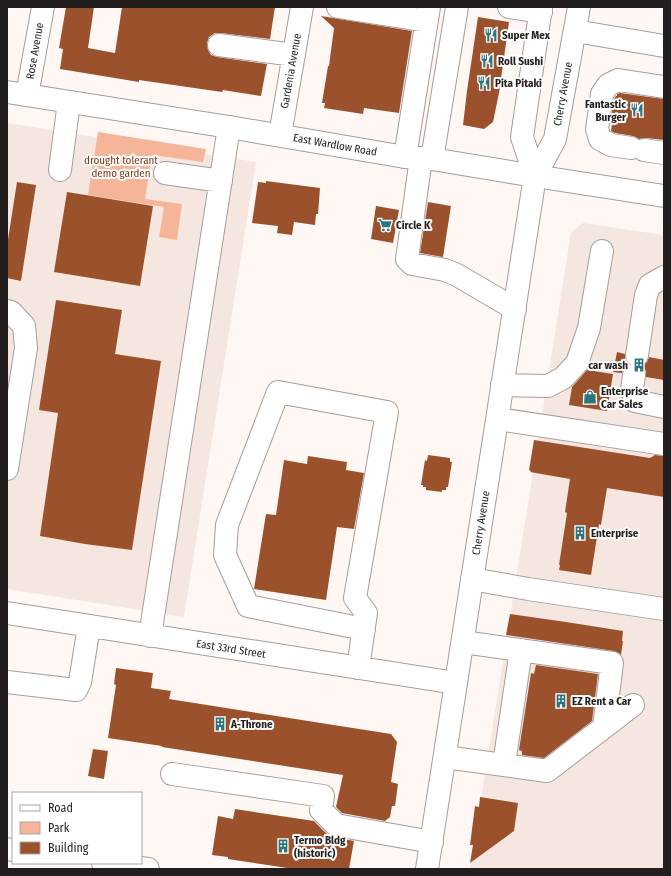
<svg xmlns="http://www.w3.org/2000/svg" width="671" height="876" font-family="'Fira Sans Condensed',sans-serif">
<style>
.built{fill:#f5e7e0}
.green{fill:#f5b598}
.building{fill:#9c512d}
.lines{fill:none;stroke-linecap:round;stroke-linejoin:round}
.minor-casing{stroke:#a49d9a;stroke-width:24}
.major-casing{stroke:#a49d9a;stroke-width:24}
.minor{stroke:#fff;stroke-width:22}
.major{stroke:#fff;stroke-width:22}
.labels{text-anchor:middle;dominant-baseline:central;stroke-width:4;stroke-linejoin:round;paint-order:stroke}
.poi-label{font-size:11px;font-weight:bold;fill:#211e1d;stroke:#fff;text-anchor:start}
.street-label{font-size:11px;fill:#211e1d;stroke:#fff}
.park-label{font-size:11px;fill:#80370e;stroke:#fff}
</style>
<rect width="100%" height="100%" fill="#fff7f4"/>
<path class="built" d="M7,123L256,162L184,617L7,589Z
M583,223L664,235V869H470L571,232Z"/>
<path class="green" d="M98,132L206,149L203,162L152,155L145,199L182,204L177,240L159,237L164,207L88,195Z"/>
<path class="building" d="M66,7H94L88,48L115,53L122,7H275L270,39L220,33H215L209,37L207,43L208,50L211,55L217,57L267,64L261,96L223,90L222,92L139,80V82L60,69L63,49L59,48Z
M321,16L412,31L399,113L364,108L363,114L324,108L325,103H322L328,66H329L334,28Z
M478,17L509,22L499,93L493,122L484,129L463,125L467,91Z
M620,93L664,99V140L646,138L639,139L633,136L615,133L611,131L612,124H610L614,99L616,96H617V94Z
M266,181L320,188L318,214H316L315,225L294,222L292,235L277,233L278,226L252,223L258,182L266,183Z
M17,182L36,185L21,281L7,278V246Z
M67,192L153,206L140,286L54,272Z
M428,202L451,206L443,257L420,253Z
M376,206L399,210L393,243L371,239Z
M56,300L122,310L115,354L161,361L132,550L85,544L40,536L58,413L39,410Z
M617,352L625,354V359L629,364L624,368L622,373L613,372Z
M649,357L664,360V380L646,377V371L642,366L647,362Z
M587,370L613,374L607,411L569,405L572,387Z
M534,440L650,458L655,455L664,456V497L607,488L601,525L599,524L591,575L559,570L560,565H559L567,513L565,512L570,479L530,472L531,471L529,470Z
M428,455L450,458V462H452L448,487H446V490H442V492L426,490V487H423V485H421L425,460L427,461Z
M308,456L347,462L346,470L364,473L354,529L337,527L326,600L254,589L266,514L276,515L284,460L307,464Z
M510,614L566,622L623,631L622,641H623L621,655L619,653L614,651L506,635Z
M536,665L598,674L592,721L544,758L522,755V751L519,750L531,673L534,674Z
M116,668L153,673L151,688L171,691L169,699L391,734L397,742L391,782L398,784L395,806H392L390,817L385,821L342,813L336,807L343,775L162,747V746L108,738L116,685L114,684Z
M93,749L108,751L104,779L88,776Z
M480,797L518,803L514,831L470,863L473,845H470L475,806L479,807Z
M235,809L314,821L327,834L333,837L354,841L349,869H294L228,859V857L212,855L218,816L233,819Z"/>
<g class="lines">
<g class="minor-casing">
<path id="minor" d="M338,7L427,21
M509,7L541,12
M575,31L664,46
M219,45L294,55
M27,95L43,7
M280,135L302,7
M631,148L611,145L600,139L597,129L602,94L608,85L618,80L664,87
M644,150L664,153
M405,157L429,7
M421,158L407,259L412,264L445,270L457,275L515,309
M432,159L457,7
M60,170L69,102
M165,173L221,181
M535,176L664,196
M7,311L11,312L24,326L26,348L7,469
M637,355L646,295L650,285L664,277
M634,375L632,390L635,401L664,407
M502,385L548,386L563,378L577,363L589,328L602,251
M498,419L664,444
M472,579L528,589L664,609
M7,613L456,683
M150,636L229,127
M463,642L612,663L604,727
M358,668L366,613L355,598L387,412L278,392L227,525L225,555L248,606L364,629
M7,682L76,690L80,682L89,626
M445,757L547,771L633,705
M504,764L521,650
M172,774L323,796L321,810L336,825L432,842
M7,849L13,850
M103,863L148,869"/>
</g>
<g class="major-casing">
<path id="major" d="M7,92L229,127L405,157L432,159L535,176
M535,176L522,137L541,7
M427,869L535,176L555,139L579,7"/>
</g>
<use href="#minor" class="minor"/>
<use href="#major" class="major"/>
</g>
<defs>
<g id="restaurant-bare" transform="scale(1.08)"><path d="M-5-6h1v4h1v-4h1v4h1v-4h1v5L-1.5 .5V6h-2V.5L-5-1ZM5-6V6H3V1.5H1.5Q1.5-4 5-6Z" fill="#2c757d" stroke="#fff" stroke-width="2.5" paint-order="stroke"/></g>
<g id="supermarket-bare" transform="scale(1.08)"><path d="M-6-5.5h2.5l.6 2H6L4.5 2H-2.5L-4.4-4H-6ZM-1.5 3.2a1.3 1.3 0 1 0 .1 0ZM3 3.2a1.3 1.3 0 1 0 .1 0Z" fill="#2c757d" stroke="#fff" stroke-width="2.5" paint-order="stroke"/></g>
<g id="building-bare" transform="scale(1.08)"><path d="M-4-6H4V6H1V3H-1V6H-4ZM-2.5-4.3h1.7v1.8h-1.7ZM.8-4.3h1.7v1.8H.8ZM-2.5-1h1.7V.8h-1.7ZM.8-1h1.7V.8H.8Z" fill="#2c757d" stroke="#fff" stroke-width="2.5" paint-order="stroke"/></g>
<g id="shop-bare" transform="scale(1.08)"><path d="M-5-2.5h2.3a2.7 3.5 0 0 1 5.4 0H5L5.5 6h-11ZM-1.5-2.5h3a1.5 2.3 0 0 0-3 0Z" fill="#2c757d" stroke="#fff" stroke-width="2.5" paint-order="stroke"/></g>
</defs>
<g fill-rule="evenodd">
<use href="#restaurant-bare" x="491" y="35"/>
<use href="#restaurant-bare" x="487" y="61"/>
<use href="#restaurant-bare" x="484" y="83"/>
<use href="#restaurant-bare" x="637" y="110"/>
<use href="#supermarket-bare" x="385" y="225"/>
<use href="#building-bare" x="639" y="365"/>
<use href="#shop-bare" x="590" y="397"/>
<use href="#building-bare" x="580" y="533"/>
<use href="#building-bare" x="561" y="701"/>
<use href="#building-bare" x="220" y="724"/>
<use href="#building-bare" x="283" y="846"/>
</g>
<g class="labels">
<g class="poi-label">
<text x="502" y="35">Super Mex</text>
<text x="498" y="61">Roll Sushi</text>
<text x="495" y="83">Pita Pitaki</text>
<text x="626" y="104" text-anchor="end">Fantastic<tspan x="626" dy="13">Burger</tspan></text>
<text x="396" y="225">Circle K</text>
<text x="628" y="365" text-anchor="end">car wash</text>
<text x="601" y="391">Enterprise<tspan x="601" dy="13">Car Sales</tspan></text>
<text x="591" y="533">Enterprise</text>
<text x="572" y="701">EZ Rent a Car</text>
<text x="231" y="724">A-Throne</text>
<text x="294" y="840">Termo Bldg<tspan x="294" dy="13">(historic)</tspan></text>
</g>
<g class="street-label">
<text transform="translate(35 51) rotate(-80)">Rose Avenue</text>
<text transform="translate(291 71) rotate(-80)">Gardenia Avenue</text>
<text transform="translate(563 94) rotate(-80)">Cherry Avenue</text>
<text transform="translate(335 145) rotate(10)">East Wardlow Road</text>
<text transform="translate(481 523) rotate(-81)">Cherry Avenue</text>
<text transform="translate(231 649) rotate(9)">East 33rd Street</text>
</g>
<g class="park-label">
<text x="121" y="160">drought tolerant<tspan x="121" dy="13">demo garden</tspan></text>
</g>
</g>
<rect width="671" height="876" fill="none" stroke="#211e1d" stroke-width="16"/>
<rect x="12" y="792" width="130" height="72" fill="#ffffff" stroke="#a6a5a5"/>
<rect x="20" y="805" width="20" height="6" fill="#ffffff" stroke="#a6a5a5"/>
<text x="48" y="812" font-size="12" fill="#211e1d">Road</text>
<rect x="20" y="822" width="20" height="12" fill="#f5b598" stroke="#a6a5a5"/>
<text x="48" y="832" font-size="12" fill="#211e1d">Park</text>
<rect x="20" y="842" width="20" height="12" fill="#9c512d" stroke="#a6a5a5"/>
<text x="48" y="852" font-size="12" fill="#211e1d">Building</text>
</svg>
